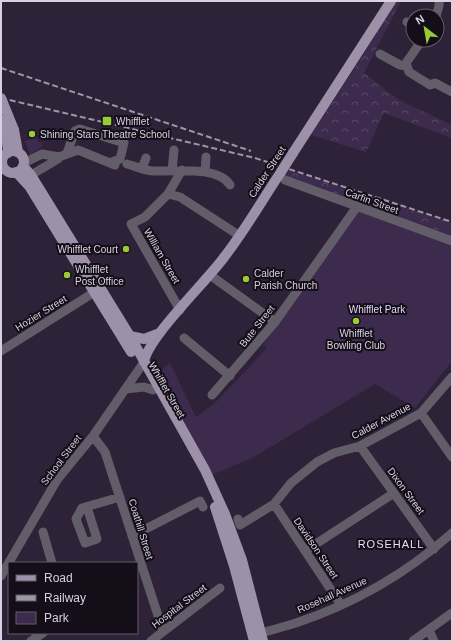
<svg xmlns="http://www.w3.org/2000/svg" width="453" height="642" font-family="Helvetica,sans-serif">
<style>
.green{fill:#3d2b4e}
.forest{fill:url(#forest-crowns)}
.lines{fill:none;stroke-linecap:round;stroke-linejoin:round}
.minor{stroke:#625d68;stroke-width:9}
.major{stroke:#9c91a8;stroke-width:10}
.rail{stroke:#9e96a7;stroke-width:2;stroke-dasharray:6 3;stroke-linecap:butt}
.major-bridge{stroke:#9c91a8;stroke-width:10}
.poi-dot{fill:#9acb34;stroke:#130e18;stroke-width:1.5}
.labels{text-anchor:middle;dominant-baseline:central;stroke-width:4;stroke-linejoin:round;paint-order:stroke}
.poi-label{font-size:10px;fill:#d8d1df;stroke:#130e18;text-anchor:start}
.street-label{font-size:10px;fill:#d8d1df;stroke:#130e18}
.park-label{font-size:10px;fill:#e4d5f5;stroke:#130e18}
.neighbourhood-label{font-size:11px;letter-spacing:1px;fill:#eadcf9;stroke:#130e18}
</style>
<defs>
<pattern id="forest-crowns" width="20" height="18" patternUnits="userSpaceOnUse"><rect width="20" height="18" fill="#3d2b4e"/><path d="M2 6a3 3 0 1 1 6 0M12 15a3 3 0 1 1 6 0" fill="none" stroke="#584967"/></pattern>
</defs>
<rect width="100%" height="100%" fill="#2d2238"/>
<path class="green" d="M36,138L38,142H42V147L30,155L25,141Z
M354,199L452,232V361L415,408L375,384L254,457L210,476L158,372L170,363L196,417L215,403L267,348L263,345L306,285Z"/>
<path class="forest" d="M394,1H401L364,73L399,100L452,125V138L384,113L366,152L311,135L367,49Z
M289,170L452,223V235L284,178Z"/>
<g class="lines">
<path class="minor" d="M436,16L439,6V1
M407,22L413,25
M422,40L406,63L409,72L430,85L435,83L452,92
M380,54L400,65L407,66
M67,153L75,131L80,129L124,143L120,159L112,162
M24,163L42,154L59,157L78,150L115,165
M127,164C135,166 145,171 154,171C174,172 218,165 230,185
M142,168L146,158
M172,171L174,150
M205,171L206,157
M31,175L58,159L59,157
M285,180L452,241
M168,194L182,170
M210,275L275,322
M180,310L131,224L145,217L168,194L180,197L240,236
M184,338L230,376
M1,351L93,293
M126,389L144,387L153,390
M212,395L275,322L356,208
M421,413L452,457
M93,436L105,452L163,631
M360,446L434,549
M274,504L341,605
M87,507L97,539L85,543L76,519L82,508L120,497
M238,519L240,525L274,504L291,483L317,462L334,453L360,446L421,413L452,377
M43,532L52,563
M132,536L200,501L203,507
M305,551L394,493
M1,576L57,480L93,436L144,362
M429,630L434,641
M255,635C268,631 282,627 296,623C353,604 407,573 452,533
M31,641L43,633
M151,641L220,588
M413,641L452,613"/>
<path class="major" d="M1,120L6,131L8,153
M14,130L18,152
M2 162a11 11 0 1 1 22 0a11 11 0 1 1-22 0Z
M293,153L391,1
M23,166L31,175L130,336L205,470L225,514L242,560L263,641
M16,172L29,186L131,352
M130,336L144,339L160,333
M144,362C148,337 208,280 225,256C246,229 262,200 281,172
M215,507L234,566L254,641"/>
<path class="rail" d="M1,68L251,151
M1,98L255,158L452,222"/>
<path class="major-bridge" d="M1,98L14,130
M281,172L293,153"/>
</g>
<g class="poi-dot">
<rect x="102" y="116" width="10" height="10" rx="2"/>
<circle cx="32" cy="134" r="4"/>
<circle cx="126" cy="249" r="4"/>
<circle cx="67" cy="275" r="4"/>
<circle cx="246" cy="279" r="4"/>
<circle cx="356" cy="321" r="4"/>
</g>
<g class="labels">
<g class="poi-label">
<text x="116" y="121">Whifflet</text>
<text x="40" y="134">Shining Stars Theatre School</text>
<text x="118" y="249" text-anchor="end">Whifflet Court</text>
<text x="75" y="269">Whifflet<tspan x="75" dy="12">Post Office</tspan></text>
<text x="254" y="273">Calder<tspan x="254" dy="12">Parish Church</tspan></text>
<text x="356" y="333" text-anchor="middle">Whifflet<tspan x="356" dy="12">Bowling Club</tspan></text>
</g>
<g class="street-label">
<text transform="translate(267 172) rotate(-57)">Calder Street</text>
<text transform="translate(372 201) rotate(20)">Carfin Street</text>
<text transform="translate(162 256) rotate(60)">William Street</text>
<text transform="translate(41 313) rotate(-32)">Hozier Street</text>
<text transform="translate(257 326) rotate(-52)">Bute Street</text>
<text transform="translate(167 390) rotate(60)">Whifflet Street</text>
<text transform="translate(381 421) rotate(-28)">Calder Avenue</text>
<text transform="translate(61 460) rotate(-53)">School Street</text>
<text transform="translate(406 491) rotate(54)">Dixon Street</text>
<text transform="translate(141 529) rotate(73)">Coathill Street</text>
<text transform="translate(316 548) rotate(56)">Davidson Street</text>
<text transform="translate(332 595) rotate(-24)">Rosehall Avenue</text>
<text transform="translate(179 606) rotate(-37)">Hospital Street</text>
</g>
<g class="park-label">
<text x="377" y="309">Whifflet Park</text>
</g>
<g class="neighbourhood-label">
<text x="391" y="544">ROSEHALL</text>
</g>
</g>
<rect width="453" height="642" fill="none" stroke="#d8d1df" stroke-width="4"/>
<rect x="8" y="562" width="130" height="72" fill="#130e18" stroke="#625c68"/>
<rect x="16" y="575" width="20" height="6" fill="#9c91a8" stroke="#625c68"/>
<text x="44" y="582" font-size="12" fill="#d8d1df">Road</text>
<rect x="16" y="595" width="20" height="6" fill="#9e96a7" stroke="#625c68"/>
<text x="44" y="602" font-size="12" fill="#d8d1df">Railway</text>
<rect x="16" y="612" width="20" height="12" fill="#3d2b4e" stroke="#625c68"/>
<text x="44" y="622" font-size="12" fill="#d8d1df">Park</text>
<g transform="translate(425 28) rotate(329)"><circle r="19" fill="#130e18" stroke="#625c68"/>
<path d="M0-3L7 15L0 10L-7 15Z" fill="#9acb34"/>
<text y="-6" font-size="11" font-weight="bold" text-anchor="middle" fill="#d8d1df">N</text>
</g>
</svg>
